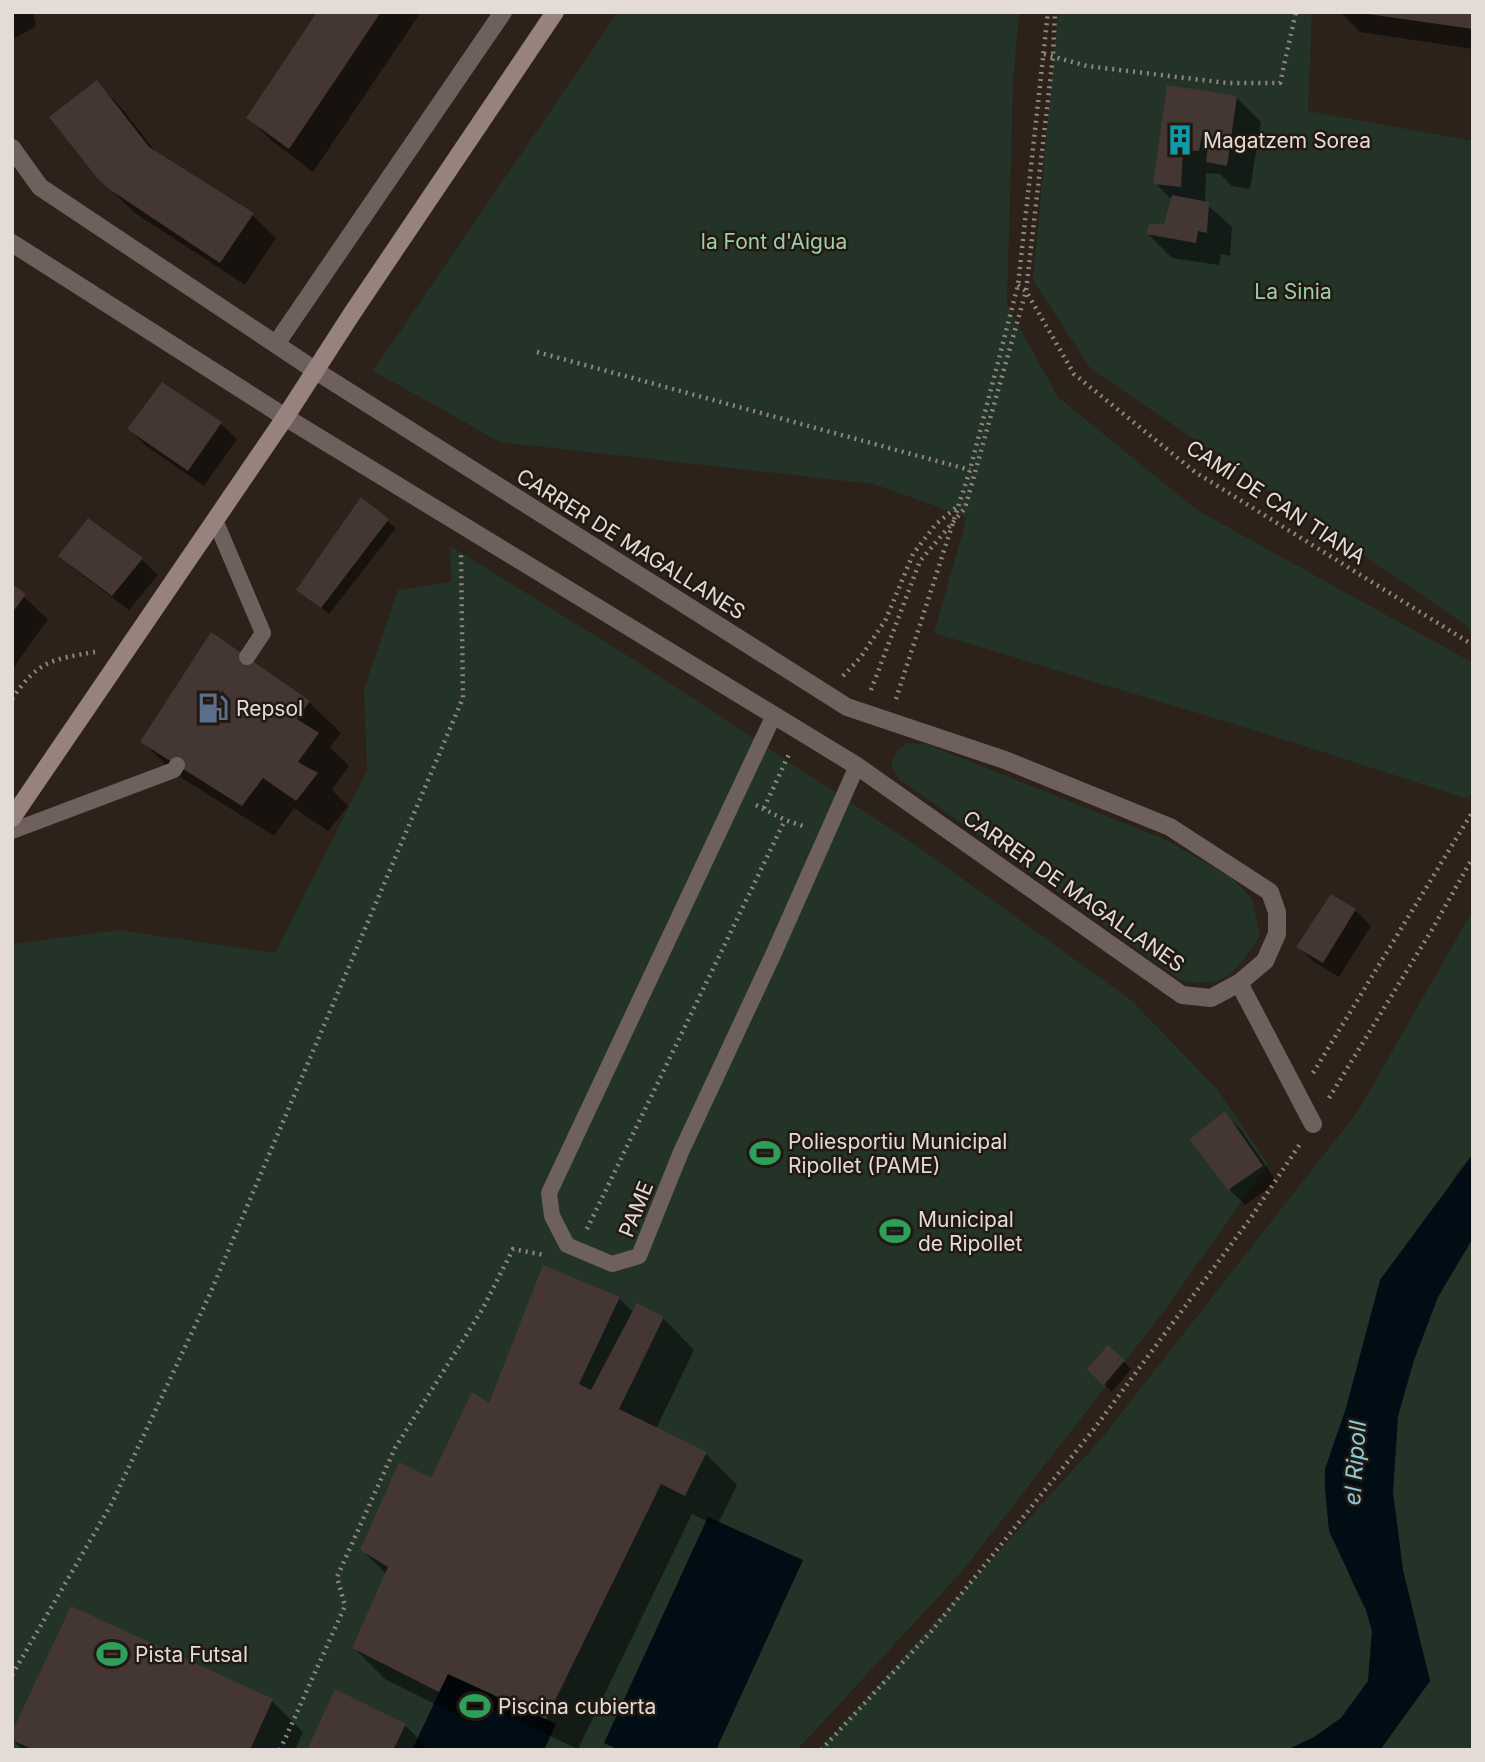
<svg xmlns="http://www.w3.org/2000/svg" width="1485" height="1762" font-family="Inter,sans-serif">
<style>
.green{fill:#233328}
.water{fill:#000d14}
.shadow{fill:#0007}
.building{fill:#443633}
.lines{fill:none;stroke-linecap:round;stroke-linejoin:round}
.path{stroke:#8f8680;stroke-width:4.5;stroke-dasharray:2 5;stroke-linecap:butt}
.service{stroke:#6e605d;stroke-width:16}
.pedestrian{stroke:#6e605d;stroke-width:18}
.minor{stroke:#6e605d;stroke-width:18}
.secondary{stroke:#98827e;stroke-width:18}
.labels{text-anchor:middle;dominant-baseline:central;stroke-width:5;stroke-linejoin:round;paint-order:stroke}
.poi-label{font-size:21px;fill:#e2dbd6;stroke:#221911;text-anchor:start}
.park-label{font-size:21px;fill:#9dceab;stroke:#221911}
.street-label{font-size:21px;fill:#e2dbd6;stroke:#221911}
.water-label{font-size:23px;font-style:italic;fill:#8bcbdf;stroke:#221911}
</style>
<rect width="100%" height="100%" fill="#2c221a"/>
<path class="green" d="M618,12H1019L1013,84L1007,305L1058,397L1197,510L1473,663V789L1468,799L1289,741L934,633L967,517L873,484L500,442L373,371Z
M1058,12H1312L1308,111L1473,141V630L1090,368L1033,280Z
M450,546L636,661L917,846L1131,1000L1217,1089L1268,1164L1165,1310L964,1569L797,1750H12V944L119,930L275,953L367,771L364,689L398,590L451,582Z
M907,743L926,744L1164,839L1231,877L1252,899L1260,936C1235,970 1229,990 1181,980L899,779L891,765L896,752Z
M1473,910V1154L1456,1173L1346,1408L1340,1427L1351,1581L1366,1610L1372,1631L1368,1681L1341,1718L1314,1737L1287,1750H819L1101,1439L1358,1111Z
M1473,1238V1750H1380L1430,1681L1403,1570L1393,1492L1398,1416L1414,1360L1438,1297Z"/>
<path class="water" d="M1473,1154V1238L1438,1297L1414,1360L1398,1416L1393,1492L1403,1570L1430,1681L1380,1750H1287L1314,1737L1341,1718L1368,1681L1372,1631L1366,1610L1329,1531L1325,1489V1469L1346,1408L1380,1280Z
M708,1517L803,1560L716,1750H619L604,1743Z
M448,1674L556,1724L544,1750H412Z"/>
<path class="shadow" d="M12,12H33L36,26L12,40Z
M318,12H421L313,172L272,141L248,118Z
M1340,12H1473V49L1360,32Z
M96,82L120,106L158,155L252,215L276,238L245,285L135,213L99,178Z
M1169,87L1237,98L1261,122L1250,189L1232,186L1220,174L1206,173L1205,203L1232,227L1230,256L1221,254L1219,265L1172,258L1148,234L1166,226L1172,200L1155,183Z
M163,384L221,424L237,439L204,486L145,445L129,429Z
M362,500L396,528L329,614L298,590Z
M88,520L142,560L158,575L129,610L77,571L61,556Z
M12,586L48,619L12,670Z
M211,635L309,702L341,733L330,747L349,766L332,790L348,806L328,831L294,808L274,836L174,773L142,741Z
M1355,910L1371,926L1339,977L1314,962L1299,947Z
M1225,1114L1241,1130L1277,1182L1245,1205L1229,1189L1192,1139Z
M619,1298L634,1313L663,1318L694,1350L656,1429L706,1454L737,1485L717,1526L692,1514L578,1749L480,1704L471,1722L385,1679L354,1648L387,1575L362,1550L431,1481L490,1406Z
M1109,1347L1131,1369L1112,1392L1090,1369Z
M272,1701L303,1732L295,1750H23L12,1739Z
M405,1725L429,1750H309Z"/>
<path class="building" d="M317,12H381L289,149L246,118Z
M1368,12H1473V29L1368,14Z
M97,80L149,147L254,213L220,263L109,189L98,179L49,117Z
M1167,85L1237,96L1227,166L1206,162L1210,130H1203L1199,151L1183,150L1181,187L1153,184Z
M1172,195L1209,202L1207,233L1198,231L1196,243L1146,234L1149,224H1164Z
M162,382L222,422L188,471L127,429Z
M361,497L389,519L321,608L296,590Z
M88,518L143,558L112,596L58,556Z
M12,584L26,594L12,613Z
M211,632L310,701L297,719L319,733L298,762L318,773L296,801L263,778L242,806L140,742Z
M1331,894L1356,909L1323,963L1296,947Z
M1225,1111L1263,1166L1228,1190L1189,1139Z
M543,1265L620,1297L579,1384L591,1390L637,1303L664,1317L619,1409L707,1452L685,1496L661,1484L546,1719L448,1674L439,1692L352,1648L388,1567L360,1550L399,1462L431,1478L472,1392L489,1403Z
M1108,1345L1125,1360L1103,1386L1087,1369Z
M71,1606L273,1699L250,1750H34L12,1740V1732Z
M335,1689L406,1724L393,1750H307Z"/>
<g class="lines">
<path class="path" d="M1044,54L1087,66L1227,83H1280L1296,12
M1018,285L1026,291L1074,374L1195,472L1473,645
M537,352L970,470
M843,676L861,657L886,619L913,554L936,524L958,506
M871,690L920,561L965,508L1026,291L1053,56L1055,12
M12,699C37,661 53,659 95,652
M896,699L970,470L1018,285L1048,12
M756,805L785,820L806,827
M764,808L789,754
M1313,1073L1473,811
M1329,1098L1433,928L1473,857
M587,1229L785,820
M12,1675L112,1503L209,1296L463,698L461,553
M280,1750L345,1606L337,1577L395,1448L482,1310L513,1249L544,1255
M821,1750L930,1633L1094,1429L1250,1219L1300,1144"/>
<path class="service" d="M215,520L263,633L247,657
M774,715L549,1193L552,1216L567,1245L612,1264L639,1256L681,1152L773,955L857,766
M12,831L174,770L177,765"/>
<path class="pedestrian" d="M1239,983L1313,1124"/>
<path class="minor" d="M12,148L40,187L316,371L847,707L1005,760L1170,827L1270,892L1277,912V934L1265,961L1239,983L1211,998L1182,995L857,766L285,417L12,243
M276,344L503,12"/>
<path class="secondary" d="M12,818L284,419L353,312L555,12"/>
</g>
<defs>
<g id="building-bare" transform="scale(2.415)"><path d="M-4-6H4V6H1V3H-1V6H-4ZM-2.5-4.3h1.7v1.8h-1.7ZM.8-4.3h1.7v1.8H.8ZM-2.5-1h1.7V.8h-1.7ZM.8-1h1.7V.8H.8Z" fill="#0f9aa8" stroke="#221911" stroke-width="2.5" paint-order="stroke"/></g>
<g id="fuel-bare" transform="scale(2.415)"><path d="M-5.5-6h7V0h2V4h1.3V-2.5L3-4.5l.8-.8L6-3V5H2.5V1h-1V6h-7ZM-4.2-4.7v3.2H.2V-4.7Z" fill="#5c6f8a" stroke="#221911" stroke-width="2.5" paint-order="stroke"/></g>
<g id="stadium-bare" transform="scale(2.415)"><path d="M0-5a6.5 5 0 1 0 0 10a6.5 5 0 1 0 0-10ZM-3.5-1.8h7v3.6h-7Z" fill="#2e9e5b" stroke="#221911" stroke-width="2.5" paint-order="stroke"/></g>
</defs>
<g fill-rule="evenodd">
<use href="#building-bare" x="1180" y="140"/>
<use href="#fuel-bare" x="213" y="708"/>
<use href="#stadium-bare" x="765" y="1153"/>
<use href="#stadium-bare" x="895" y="1231"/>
<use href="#stadium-bare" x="112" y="1654"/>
<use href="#stadium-bare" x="475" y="1706"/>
</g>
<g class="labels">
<g class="poi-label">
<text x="1203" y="140">Magatzem Sorea</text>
<text x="236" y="708">Repsol</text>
<text x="788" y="1141">Poliesportiu Municipal<tspan x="788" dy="24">Ripollet (PAME)</tspan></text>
<text x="918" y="1219">Municipal<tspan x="918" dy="24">de Ripollet</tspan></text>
<text x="135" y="1654">Pista Futsal</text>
<text x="498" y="1706">Piscina cubierta</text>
</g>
<g class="park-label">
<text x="774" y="241">la Font d'Aigua</text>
<text x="1293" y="291">La Sinia</text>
</g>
<g class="street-label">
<text transform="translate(1276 502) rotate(33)">CAMÍ DE CAN TIANA</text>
<text transform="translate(631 544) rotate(32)">CARRER DE MAGALLANES</text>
<text transform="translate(1074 891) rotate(35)">CARRER DE MAGALLANES</text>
<text transform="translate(636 1209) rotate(-68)">PAME</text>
</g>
<g class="water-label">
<text transform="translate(1355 1463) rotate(-86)">el Ripoll</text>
</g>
</g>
<rect width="1485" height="1762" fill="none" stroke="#e2dbd6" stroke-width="28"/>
</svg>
